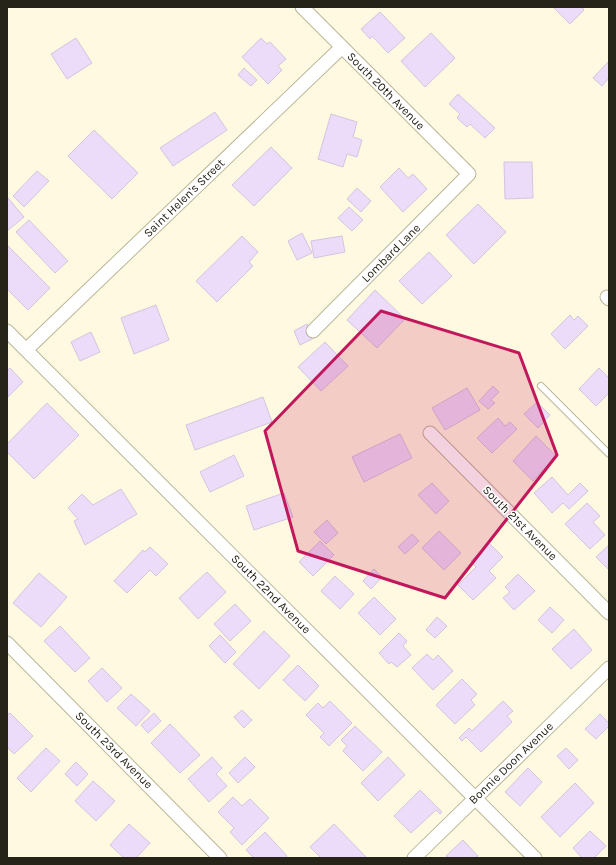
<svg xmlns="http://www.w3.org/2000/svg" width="616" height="865" font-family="Karla,sans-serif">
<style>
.building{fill:#eddbfa;stroke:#d4c4df}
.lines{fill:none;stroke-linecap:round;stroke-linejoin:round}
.service-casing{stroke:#bcb598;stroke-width:8}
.minor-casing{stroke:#bcb598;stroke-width:15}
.service{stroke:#fff;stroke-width:6}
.minor{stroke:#fff;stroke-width:13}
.marked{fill:#c2185b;fill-opacity:0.2;stroke:#c2185b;stroke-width:3;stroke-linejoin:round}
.labels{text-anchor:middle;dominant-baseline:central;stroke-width:3;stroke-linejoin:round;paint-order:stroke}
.street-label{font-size:12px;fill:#262318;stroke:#fff}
</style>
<rect width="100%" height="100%" fill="#fff9e1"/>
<path class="building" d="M553,7H582L584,10L570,24Z
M380,12L405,38L388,53L372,36L370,39L361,29Z
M431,33L455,58L425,87L401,61Z
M76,38L92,63L67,79L51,54Z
M261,38L267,44L270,42L286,59L278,66L282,70L268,84L242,57Z
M609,61V78L602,86L593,78Z
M244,68L257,80L251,86L238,75Z
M458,94L495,128L485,138L470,124L467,127L457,118L460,114L449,104Z
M215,112L227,130L173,166L160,148Z
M331,114L357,122L353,137L362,140L357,157L347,154L343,167L318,159Z
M94,130L138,173L112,199L68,156Z
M271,147L292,168L254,206L232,185Z
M504,162H532L533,198L505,199Z
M399,168L408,178L413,174L427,189L403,212L380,187Z
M37,171L49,181L24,207L13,196Z
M357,188L371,201L361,212L347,199Z
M8,198L24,217L7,231V200Z
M478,204L506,232L474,264L446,235Z
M349,207L363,220L352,231L338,218Z
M29,220L68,261L55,273L16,232Z
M302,233L312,253L297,260L288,241Z
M242,236L258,252L249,262L253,266L217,302L196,281Z
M342,236L345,252L314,258L311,241Z
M7,245L50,288L28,310L7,289Z
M429,252L452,276L422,304L399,281Z
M375,290L405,319L377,348L347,320Z
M156,305L169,340L134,354L121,318Z
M570,315L574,320L578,316L588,326L565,349L551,334Z
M307,324L314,338L300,345L294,331Z
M91,332L100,352L80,361L71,342Z
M325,342L348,366L321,391L298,367Z
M10,368L23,382L8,397L7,371Z
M599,368L609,378V393L596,406L579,389Z
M493,386L499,392L491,400L495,403L488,409L479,401Z
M467,388L480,410L445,430L432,408Z
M263,397L272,422L195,450L186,425Z
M537,402L550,415L538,428L524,414Z
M47,403L79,435L34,479L7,452V444Z
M498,418L505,426L510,422L517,429L492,453L477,438Z
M400,434L412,458L364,482L352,457Z
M536,436L556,456L533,481L513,461Z
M234,455L244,476L210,492L200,472Z
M552,477L568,495L580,483L588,491L569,509L563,503L552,513L534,493Z
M432,483L449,501L436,514L418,495Z
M121,489L137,514L85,545L74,521L78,519L68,508L82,494L93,505Z
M284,493L293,517L254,530L246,506Z
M587,503L600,516L593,522L605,535L590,549L565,524Z
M327,520L338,533L326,544L314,532Z
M439,531L461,553L444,570L422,548Z
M412,534L419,541L405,554L398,547Z
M320,541L334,555L313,576L299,562Z
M489,543L503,557L489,571L496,578L473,600L458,585L476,567L471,561Z
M609,545V570L596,557Z
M150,547L168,564L156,576L150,570L127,593L114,581L143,550L145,552Z
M374,569L382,577L371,589L363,581Z
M207,572L226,592L198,619L179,598Z
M39,573L67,597L41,627L13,603Z
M518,574L535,591L514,610L503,598L510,592L505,587Z
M335,576L354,594L340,609L321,591Z
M374,597L396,619L380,635L358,613Z
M235,604L251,621L230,641L214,624Z
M550,607L564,620L552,633L538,620Z
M437,617L447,626L435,638L426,630Z
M60,626L90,658L75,672L44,641Z
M574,629L592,650L571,669L552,649Z
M264,631L290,656L259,689L233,664Z
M399,633L407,641L403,646L411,655L397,667L391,662L389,664L379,653Z
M220,635L236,652L225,663L209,646Z
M427,654L433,660L438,655L453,671L433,690L412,668Z
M298,665L319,686L305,701L283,680Z
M102,668L122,688L107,702L88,681Z
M462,679L477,694L471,700L475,705L455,724L436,705Z
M131,694L150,711L136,726L117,708Z
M330,701L352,723L329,746L320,737L324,733L306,715L318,703L323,708Z
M503,701L513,711L507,716L512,722L481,752L466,737L462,741L459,738L469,728L472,731Z
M242,710L252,720L244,728L234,717Z
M10,713L33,736L14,754L7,747V715Z
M154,713L161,721L148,733L141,725Z
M600,714L609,723V726L596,739L585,729Z
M170,724L200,755L180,773L151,743Z
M355,726L382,752L363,771L343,751L347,746L341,740Z
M46,748L60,761L31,792L17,778Z
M566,748L578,760L569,769L557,756Z
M212,757L222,768L216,774L227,786L209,802L188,779Z
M245,757L255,767L238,783L229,773Z
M388,757L405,775L378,801L361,783Z
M76,762L88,774L77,786L65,774Z
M528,768L542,782L520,806L505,792Z
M93,781L115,801L96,821L75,801Z
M575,783L594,803L560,837L541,817Z
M420,790L442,812L440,814L436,810L411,833L394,816Z
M233,797L242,806L250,799L269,818L242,845L230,832L234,828L218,812Z
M129,824L150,843L136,858H124L110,845Z
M334,824L367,858H321L310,847Z
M590,831L606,846L594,858H582L573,848Z
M265,832L287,856L285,858H254L246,850Z
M463,840L478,856L475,858H449L446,856Z"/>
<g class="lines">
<g class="service-casing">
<path id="service" d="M541,386L609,454"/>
</g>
<g class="minor-casing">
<path id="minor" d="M302,7L469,174L313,331
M607,297L609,299
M7,331L535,858
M26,350L342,47
M430,433L609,613
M7,643L220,858
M414,858L609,668"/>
</g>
<use href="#service" class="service"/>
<use href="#minor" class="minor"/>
</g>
<path class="marked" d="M381,311L519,353L557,455L445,598L298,551L265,431Z"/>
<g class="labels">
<g class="street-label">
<text transform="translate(386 91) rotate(45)">South 20th Avenue</text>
<text transform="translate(184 198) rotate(-44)">Saint Helen's Street</text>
<text transform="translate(391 253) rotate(-45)">Lombard Lane</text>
<text transform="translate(520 523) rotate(45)">South 21st Avenue</text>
<text transform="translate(271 594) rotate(45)">South 22nd Avenue</text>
<text transform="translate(114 750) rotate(45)">South 23rd Avenue</text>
<text transform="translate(511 763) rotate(-44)">Bonnie Doon Avenue</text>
</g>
</g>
<rect width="616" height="865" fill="none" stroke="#262318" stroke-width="16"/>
</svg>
